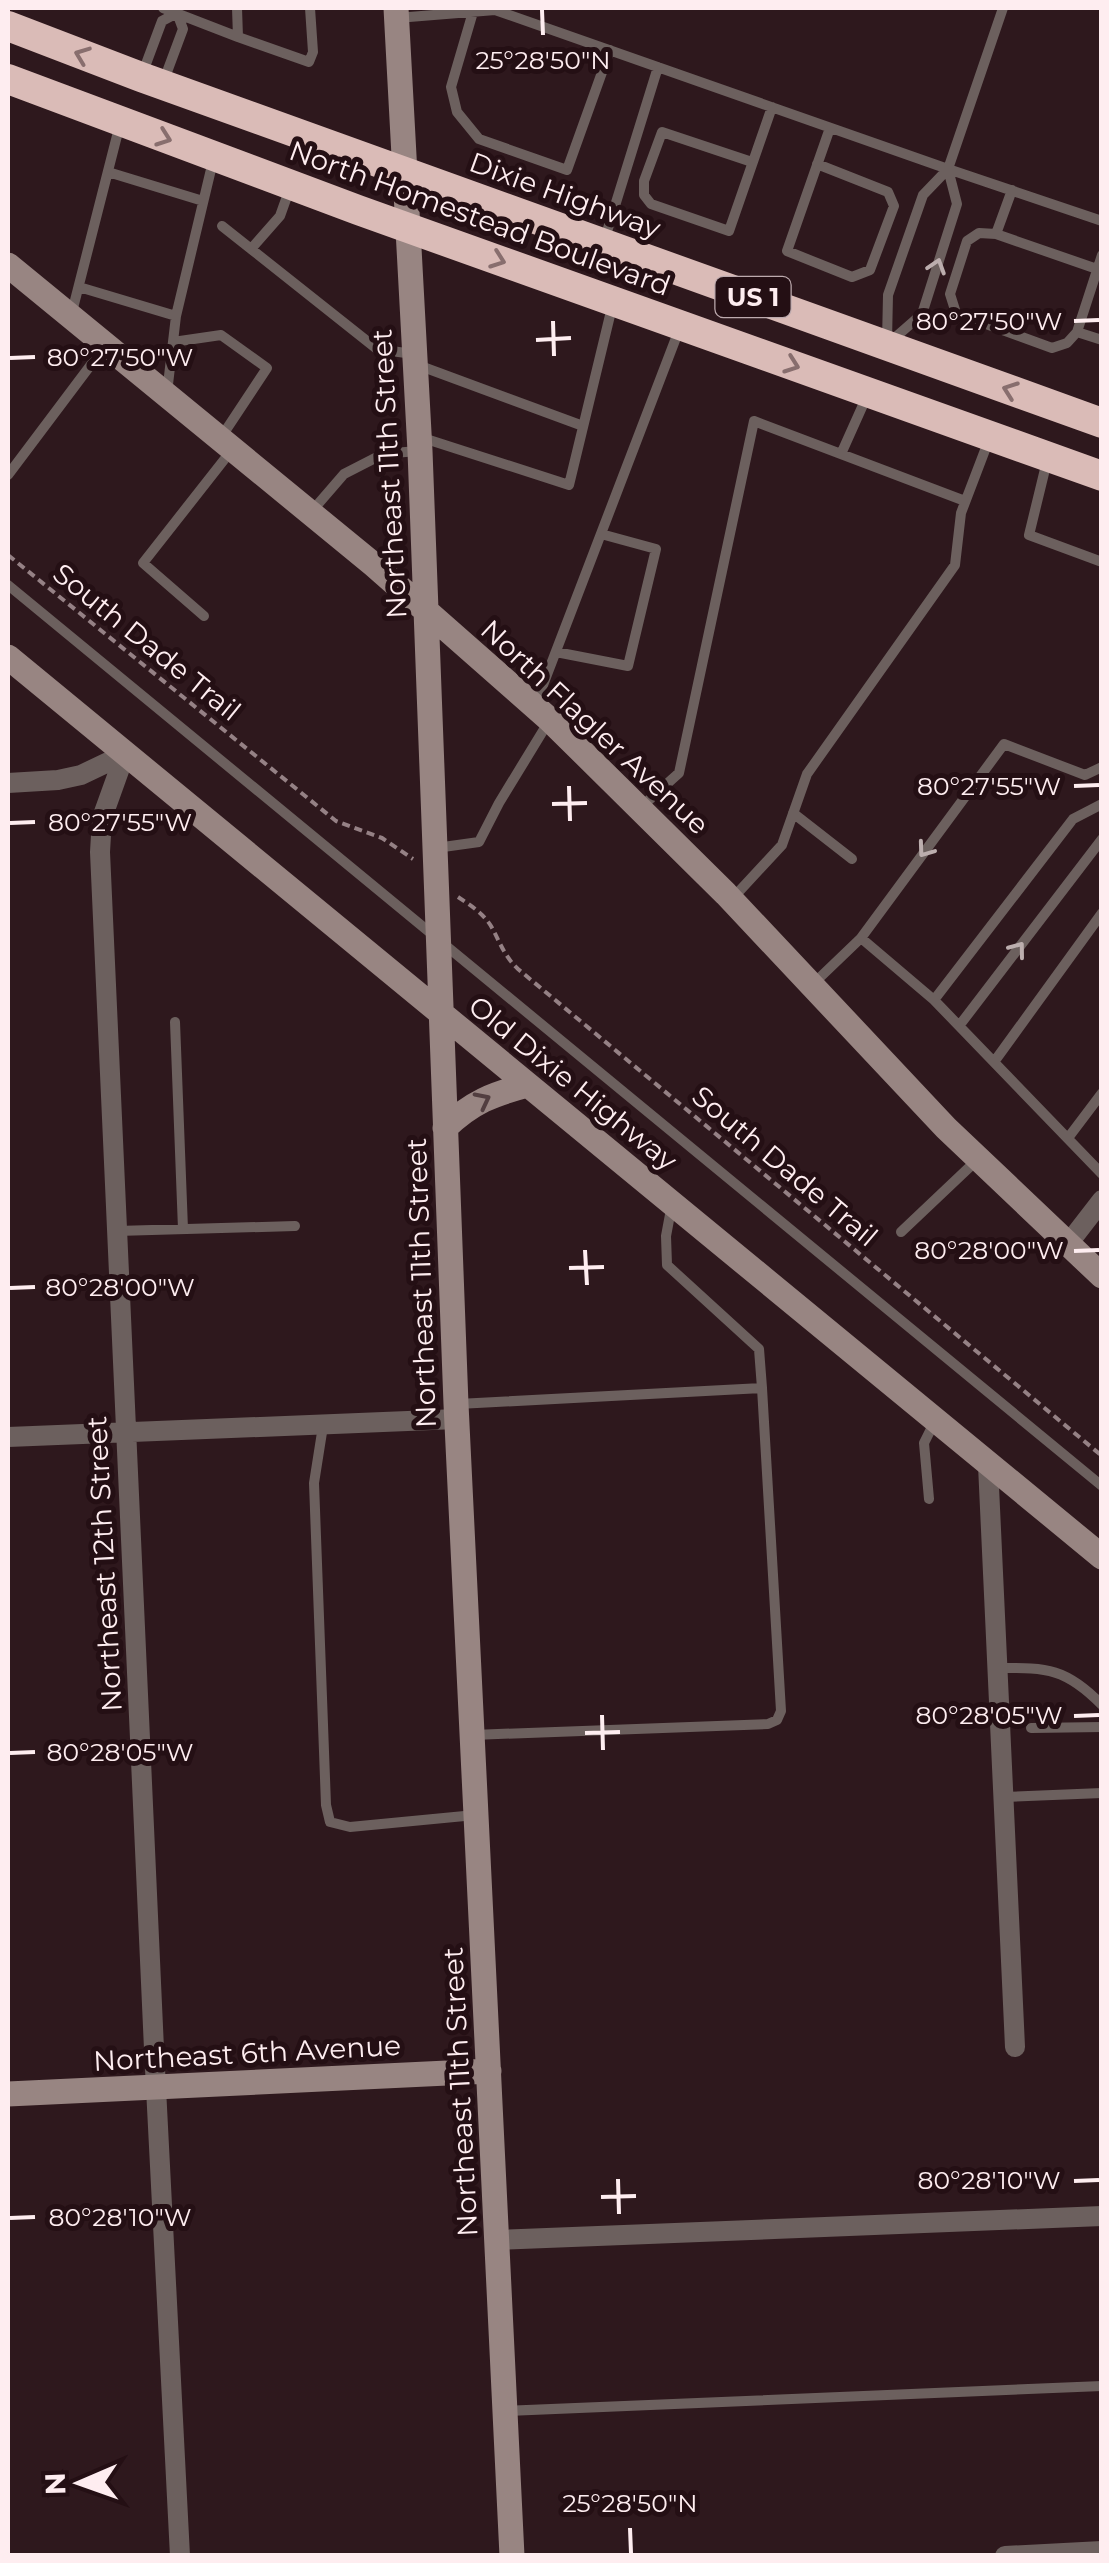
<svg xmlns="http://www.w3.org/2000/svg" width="1109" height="2563" font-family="Montserrat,sans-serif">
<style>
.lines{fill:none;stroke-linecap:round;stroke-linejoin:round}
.path{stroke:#958185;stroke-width:4;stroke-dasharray:8 5;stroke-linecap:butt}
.lane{stroke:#6c605e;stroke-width:10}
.street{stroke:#6c605e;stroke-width:20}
.secondary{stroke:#988582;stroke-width:25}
.highway{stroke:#dabbb7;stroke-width:30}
.oneway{stroke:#886e6e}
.oneway2{stroke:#bcaeae}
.oneway3{stroke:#523e40}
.ticks{fill:none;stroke:#feedf0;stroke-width:4}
.labels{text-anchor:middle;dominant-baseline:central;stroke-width:10;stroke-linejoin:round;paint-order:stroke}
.shield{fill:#240f14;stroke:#bdaaae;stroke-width:2.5}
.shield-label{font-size:25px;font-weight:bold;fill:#feedf0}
.street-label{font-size:28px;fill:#feedf0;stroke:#240f14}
.ticks-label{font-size:25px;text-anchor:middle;fill:#feedf0;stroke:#240f14;stroke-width:10;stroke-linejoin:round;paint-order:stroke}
</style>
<rect width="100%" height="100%" fill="#2e181d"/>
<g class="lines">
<path class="path" d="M8,555L336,821L382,838L413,859
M458,897C470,905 483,913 491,926C500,942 504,956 518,969L1102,1456"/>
<path class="lane" d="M163,8L238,37
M237,8L238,37L309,62L313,52L310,8
M472,8L473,12L451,87L457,112L479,139L567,170L610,50
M397,18L495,10L948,169L1102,221
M143,72L162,21L177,13L183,29L164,80
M752,162L662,132L644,181V195L651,204L729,231L772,107
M817,164L888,192L894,206L870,270L852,277L787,251L830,128
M108,172L203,201
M1012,190L996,234L1097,269
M222,226L377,349L413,354
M996,234L979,233L967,241L950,294L956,313L1052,348L1067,343L1077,332L1102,255
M605,238L658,67
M251,249L280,216L290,188
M79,287L176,316L167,393
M71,316L120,124
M176,316L213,161
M1077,332L1102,340
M887,341L888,295L923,195L948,169L1003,8
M173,342L221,335L267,368L220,439
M890,342L922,314L957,204L948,169
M415,364L583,426
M420,437L569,485L613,303
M841,454L867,396
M1047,461L1029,535L1102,562
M8,475L105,346
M312,511L344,474L383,454L417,451
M8,585L1102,1486
M204,616L143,563L231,451
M556,652L628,666L656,549L601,534
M535,706L679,330
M640,808L679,773L754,421L965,501
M793,813L852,859
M436,848L479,842L499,803L549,721
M732,899L782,845L807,774L955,565L961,513L990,437
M861,938L1004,744L1085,775L1102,767
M812,985L861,938L934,1000L1073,819L1102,804
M934,1000L1102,1174
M175,1022L183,1229
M959,1026L1102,839
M994,1062L1102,913
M1068,1138L1102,1093
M672,1204L666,1236L667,1265L759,1349L762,1388
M117,1231L295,1226
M901,1232L977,1160
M458,1404L762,1388L781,1711L777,1720L768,1724L473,1735
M323,1426L314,1483L326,1805L330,1822L350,1827L475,1815
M929,1499L924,1443L934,1423
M997,1668C1046,1668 1065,1667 1102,1705
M1031,1728L1102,1727
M1003,1797L1102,1793
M505,2411L1102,2386"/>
<path class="street" d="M125,754L102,818L100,852L154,2049L180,2556
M8,783L58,780L81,775L125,754
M1068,1244L1102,1200
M8,1437L457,1419
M988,1465L1015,2047
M496,2240L1102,2216
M1005,2556L1102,2551"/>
<path class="secondary" d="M396,8L420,451L456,1404L512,2556
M8,265L374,565L550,720L726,894L946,1128L1102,1276
M8,657L1102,1557
M445,1128C472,1102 493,1094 528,1085
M8,2094L489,2071"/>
<path class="highway" d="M8,26L141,77L1102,423
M8,79L358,210L1102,476"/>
</g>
<defs><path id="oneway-chevron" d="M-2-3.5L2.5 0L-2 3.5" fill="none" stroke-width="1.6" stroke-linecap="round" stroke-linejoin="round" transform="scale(2.5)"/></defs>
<g class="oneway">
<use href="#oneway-chevron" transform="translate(82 55) rotate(-159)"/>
<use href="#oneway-chevron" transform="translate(164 138) rotate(20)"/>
<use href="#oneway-chevron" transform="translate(498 260) rotate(20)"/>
<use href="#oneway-chevron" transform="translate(792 365) rotate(20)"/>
<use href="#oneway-chevron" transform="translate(1010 390) rotate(-160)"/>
</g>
<g class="oneway2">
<use href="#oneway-chevron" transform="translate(937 266) rotate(-72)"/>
<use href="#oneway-chevron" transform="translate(925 850) rotate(126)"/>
<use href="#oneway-chevron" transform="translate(1018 949) rotate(-53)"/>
</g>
<use class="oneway3" href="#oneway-chevron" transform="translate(483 1100) rotate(-27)"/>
<path class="ticks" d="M542,10L543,35M553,321L554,356M1074,321L1099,320M536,340L571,338M10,358L35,357M569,786L570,821M1074,786L1099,785M552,804L587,803M10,823L35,822M585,1250L587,1285M1074,1251L1099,1250M569,1268L604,1267M10,1288L35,1287M602,1715L603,1750M1074,1716L1099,1715M585,1733L620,1732M10,1753L35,1752M618,2179L619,2214M1074,2181L1099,2180M601,2197L636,2196M10,2218L35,2217M630,2528L631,2553"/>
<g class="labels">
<rect class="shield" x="715.5" y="277" width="75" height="40" rx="8"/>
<g class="shield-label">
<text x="753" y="297">US 1</text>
</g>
<g class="street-label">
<text transform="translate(565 195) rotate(20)">Dixie Highway</text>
<text transform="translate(480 218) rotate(20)">North Homestead Boulevard</text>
<text transform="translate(389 474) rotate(-93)">Northeast 11th Street</text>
<text transform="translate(147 642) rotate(39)">South Dade Trail</text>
<text transform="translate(595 727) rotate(43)">North Flagler Avenue</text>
<text transform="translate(573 1083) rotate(39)">Old Dixie Highway</text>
<text transform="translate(785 1166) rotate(40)">South Dade Trail</text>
<text transform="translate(421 1283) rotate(-92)">Northeast 11th Street</text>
<text transform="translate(104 1564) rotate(-93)">Northeast 12th Street</text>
<text transform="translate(247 2053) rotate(-3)">Northeast 6th Avenue</text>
<text transform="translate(460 2092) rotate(-93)">Northeast 11th Street</text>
</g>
</g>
<g class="ticks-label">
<text x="543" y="69">25°28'50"N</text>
<text x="989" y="330">80°27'50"W</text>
<text x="120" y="366">80°27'50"W</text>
<text x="989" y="795">80°27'55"W</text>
<text x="120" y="831">80°27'55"W</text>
<text x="989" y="1259">80°28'00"W</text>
<text x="120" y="1296">80°28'00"W</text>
<text x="989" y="1724">80°28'05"W</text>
<text x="120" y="1761">80°28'05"W</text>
<text x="989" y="2189">80°28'10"W</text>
<text x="120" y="2226">80°28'10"W</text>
<text x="630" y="2512">25°28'50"N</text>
</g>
<rect width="1109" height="2563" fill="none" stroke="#feedf0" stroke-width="20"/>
<g transform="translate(80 2483) rotate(268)" stroke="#240f14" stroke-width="8" paint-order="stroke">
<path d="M0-8L18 38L0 25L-18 38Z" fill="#feedf0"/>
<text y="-15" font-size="28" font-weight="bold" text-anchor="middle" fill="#feedf0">N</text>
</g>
</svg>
